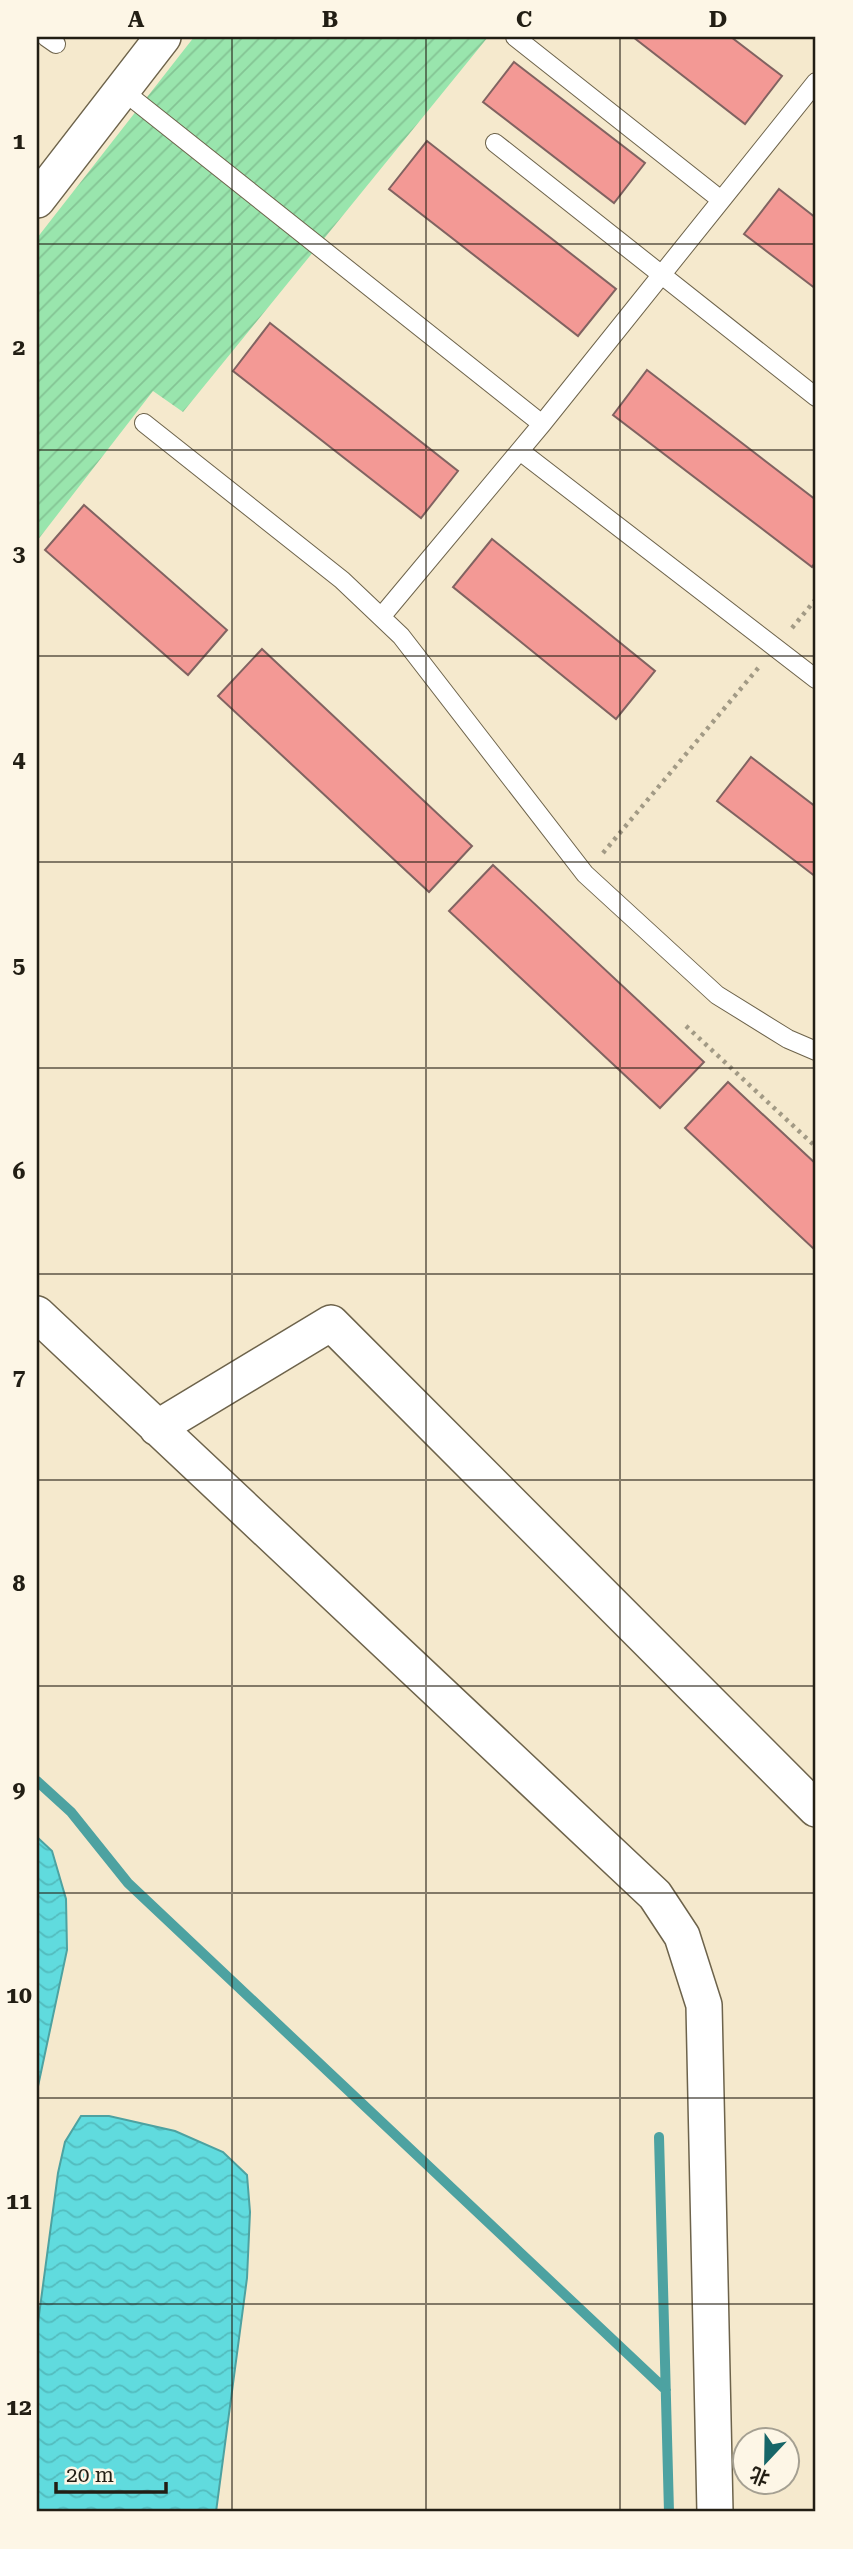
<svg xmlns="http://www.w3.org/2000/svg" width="853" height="2549" font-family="'Roboto Serif','Noto Sans SC',serif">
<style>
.garden{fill:url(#garden-furrows)}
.water{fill:url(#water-waves);stroke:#4da2a1;stroke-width:2}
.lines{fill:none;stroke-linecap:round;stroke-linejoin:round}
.stream{stroke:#4da2a1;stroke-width:10}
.building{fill:#f39995;stroke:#816361;stroke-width:2}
.lane-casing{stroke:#6d634b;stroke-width:20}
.street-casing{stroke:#6d634b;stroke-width:38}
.path{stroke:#a29a85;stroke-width:4.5;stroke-dasharray:3.5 5;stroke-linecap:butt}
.lane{stroke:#fff;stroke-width:18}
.street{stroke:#fff;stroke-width:35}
.grid{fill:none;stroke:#221e14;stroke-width:2;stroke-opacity:0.55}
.neatline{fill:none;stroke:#221e14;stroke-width:2.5}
.grid-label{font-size:23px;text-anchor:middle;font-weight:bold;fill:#221e14}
</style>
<defs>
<pattern id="garden-furrows" width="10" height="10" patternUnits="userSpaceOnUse" patternTransform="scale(1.75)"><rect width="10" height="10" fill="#99e5ad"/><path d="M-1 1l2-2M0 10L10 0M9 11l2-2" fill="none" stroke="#84c494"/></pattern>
<pattern id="water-waves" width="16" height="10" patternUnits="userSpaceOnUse" patternTransform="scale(1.75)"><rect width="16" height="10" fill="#60dbde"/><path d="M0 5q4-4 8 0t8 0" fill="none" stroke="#53bcbe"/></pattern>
</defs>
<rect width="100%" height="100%" fill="#f5e9cd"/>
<path class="garden" d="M194,37H488L183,412L153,391L37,541V238Z"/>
<path class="water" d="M37,1837L52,1851L66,1899L67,1950L37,2091Z
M81,2116H109L175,2131L223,2152L247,2175L250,2212L247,2278L216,2512H37V2330L58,2173L65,2142Z"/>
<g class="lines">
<path class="stream" d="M37,1781L71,1812L128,1883L666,2390
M659,2137L669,2512"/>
</g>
<path class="building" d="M633,37H731L782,76L745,124Z
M514,62L645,163L614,203L483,102Z
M427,141L616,289L578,336L389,189Z
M779,189L816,218V289L744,234Z
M270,323L458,471L421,518L233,371Z
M647,370L816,500V561L812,567L613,415Z
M84,505L227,630L188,675L45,550Z
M492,539L655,671L616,719L453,587Z
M262,649L472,846L429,892L218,696Z
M751,757L816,807V877L717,801Z
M493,865L704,1062L660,1108L449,911Z
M728,1082L816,1164V1251L685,1128Z"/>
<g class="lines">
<g class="lane-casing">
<path id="lane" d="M46,37L56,44
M515,37L721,200
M122,90L542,424
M495,143L816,397
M144,423L342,580L401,636L585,874L717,995L788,1039L816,1051
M520,451L816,679
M381,617L542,424L816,82"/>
</g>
<g class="street-casing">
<path id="street" d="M37,200L163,37
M37,1314L655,1895L682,1936L704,2005L715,2512
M157,1428L331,1323L816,1809"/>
</g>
<path class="path" d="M792,628L816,599
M603,853L759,667
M686,1026L816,1147"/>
<use href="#lane" class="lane"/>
<use href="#street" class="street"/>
</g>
<path class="grid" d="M232,37V2512M426,37V2512M620,37V2512M37,244H816M37,450H816M37,656H816M37,862H816M37,1068H816M37,1274H816M37,1480H816M37,1686H816M37,1893H816M37,2098H816M37,2304H816"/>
<rect width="853" height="2549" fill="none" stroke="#fdf6e6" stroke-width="77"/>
<g transform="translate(766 2461) rotate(202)"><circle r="33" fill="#fdf6e6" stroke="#a5a092" stroke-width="2"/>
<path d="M0-5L12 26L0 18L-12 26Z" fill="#176668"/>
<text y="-10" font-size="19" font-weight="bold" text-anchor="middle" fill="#221e14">北</text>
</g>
<path d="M56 2482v10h110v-10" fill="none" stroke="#221e14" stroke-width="3.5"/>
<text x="66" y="2482" font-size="21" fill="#221e14" stroke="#fdf6e6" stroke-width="5" paint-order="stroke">20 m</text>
<rect x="38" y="38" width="776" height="2472" class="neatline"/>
<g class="grid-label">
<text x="136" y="27">A</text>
<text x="330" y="27">B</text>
<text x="524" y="27">C</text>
<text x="718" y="27">D</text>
<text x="19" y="149">1</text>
<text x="19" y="355">2</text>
<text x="19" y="561">3</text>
<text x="19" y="767">4</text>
<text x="19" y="973">5</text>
<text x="19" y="1179">6</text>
<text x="19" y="1385">7</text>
<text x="19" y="1591">8</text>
<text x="19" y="1797">9</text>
<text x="19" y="2003">10</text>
<text x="19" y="2209">11</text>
<text x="19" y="2415">12</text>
</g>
</svg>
